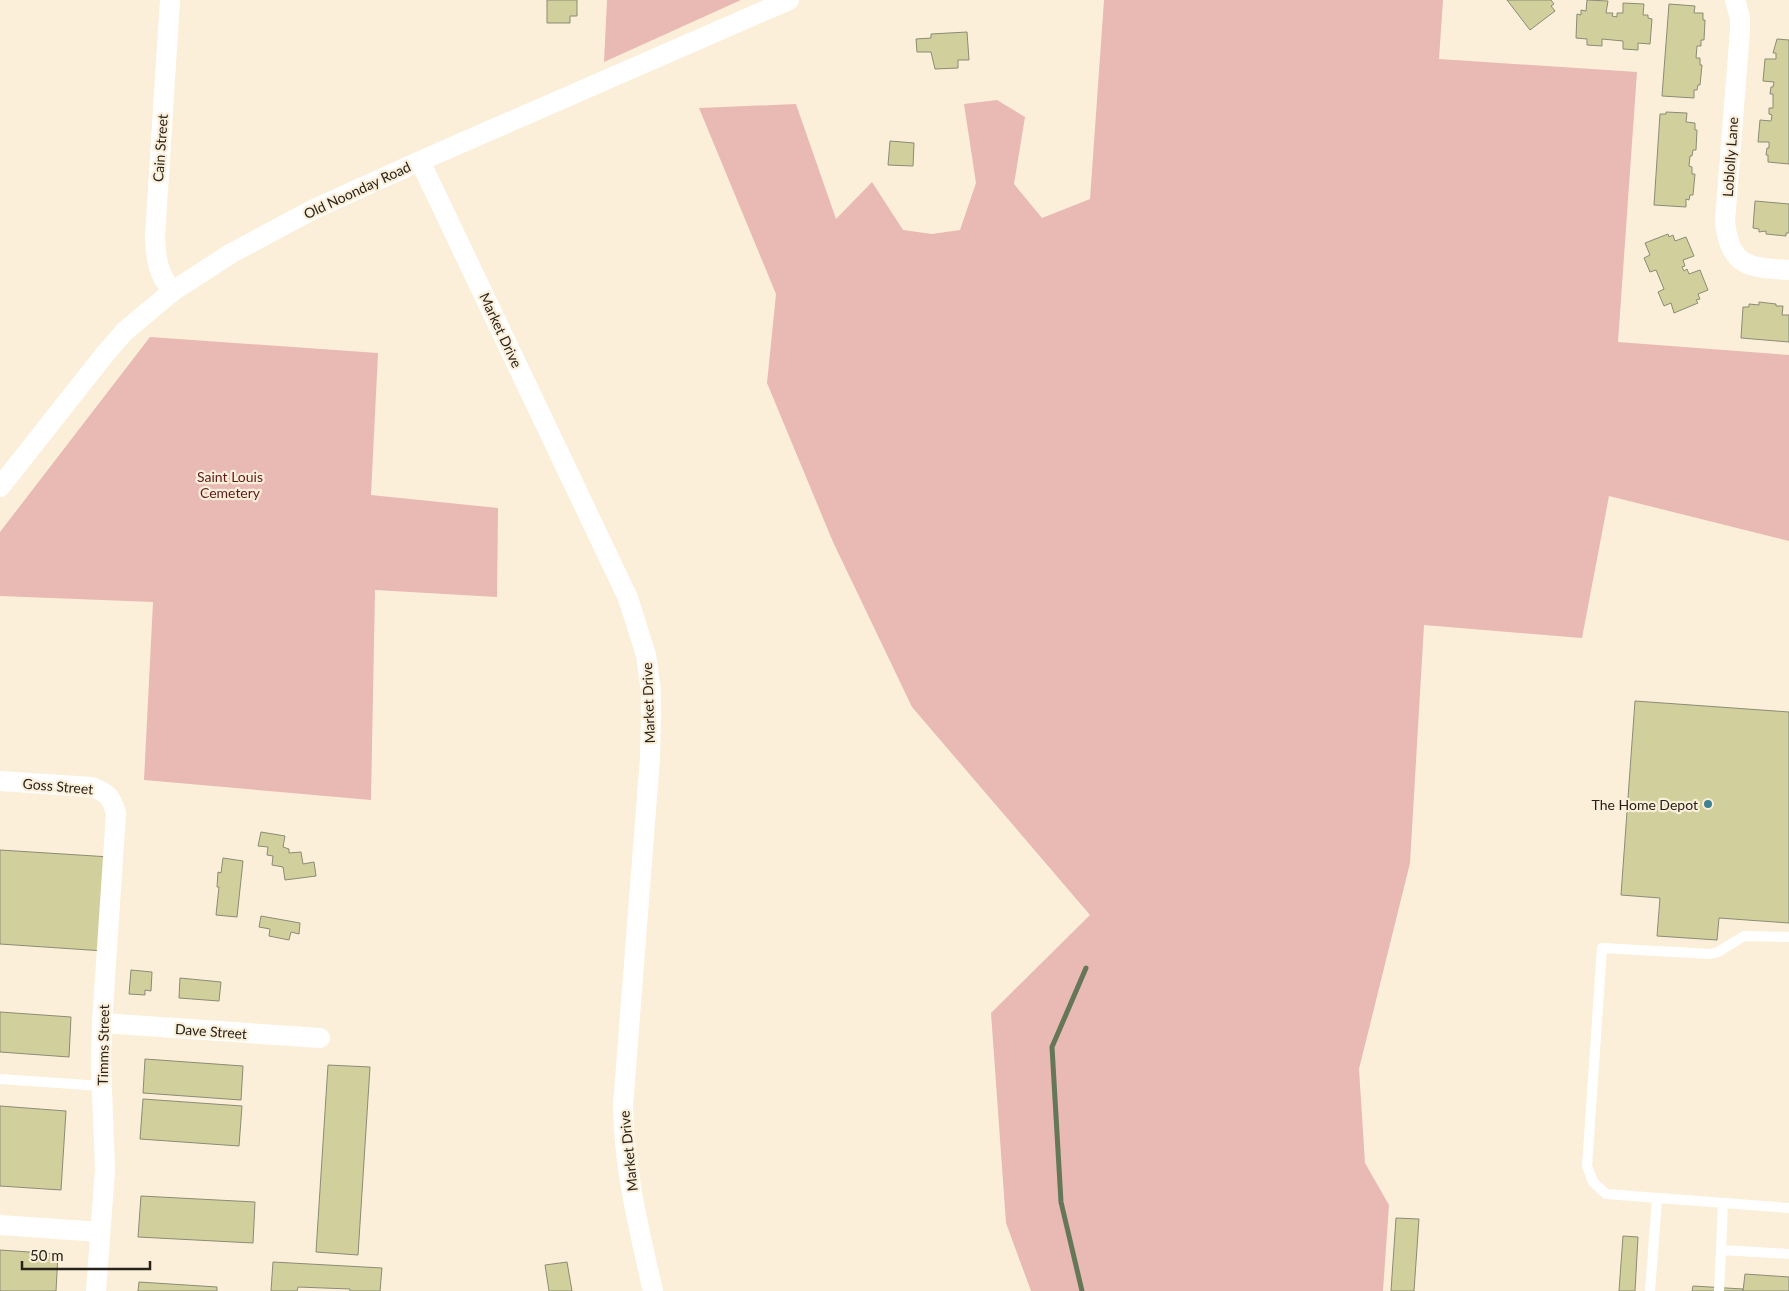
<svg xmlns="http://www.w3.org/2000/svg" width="1789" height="1291" font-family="Lato,sans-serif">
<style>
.green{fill:#e9b9b4}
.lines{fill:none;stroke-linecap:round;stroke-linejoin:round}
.stream{stroke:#667758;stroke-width:5}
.building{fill:#d1d09d;stroke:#8b8b76}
.lane{stroke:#fff;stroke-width:10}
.street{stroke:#fff;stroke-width:20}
.poi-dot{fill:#408293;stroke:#fcefda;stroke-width:2}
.labels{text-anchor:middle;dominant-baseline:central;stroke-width:4.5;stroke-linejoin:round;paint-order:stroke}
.street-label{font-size:14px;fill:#26221a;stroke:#fcefda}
.park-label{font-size:14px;fill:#5c1919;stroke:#fcefda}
.poi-label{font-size:14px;fill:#26221a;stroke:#fcefda;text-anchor:end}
</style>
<rect width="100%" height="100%" fill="#fcefda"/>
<path class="green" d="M607,0H741L604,62Z
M1104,0H1443L1439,59L1637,72L1618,342L1789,355V541L1609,496L1582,638L1424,625L1410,863L1359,1069L1365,1163L1389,1205L1383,1291H1031L1006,1223L991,1013L1090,915L912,707L833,542L767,383L776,294L699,108L796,104L836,219L872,182L903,230L932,234L960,230L976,183L964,104L997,100L1025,117L1014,184L1042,218L1090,199Z
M150,337L378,353L371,495L498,508L497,597L375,590L371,800L144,780L153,602L0,596V532Z"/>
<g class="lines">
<path class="stream" d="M1082,1291L1061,1202L1052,1047L1086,968"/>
</g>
<path class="building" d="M547,0H577V16H570V23H547Z
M1507,0H1551L1554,4L1551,6L1555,11L1530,30Z
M1587,0L1608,1L1606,13H1613L1612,16L1617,17V13H1623V3L1644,4L1643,15H1648V18L1652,19L1650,44L1638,43V50L1623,49V41L1602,39V46L1587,45V39L1576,38L1577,14L1581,15V10L1586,11Z
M1669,4L1695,6L1694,13H1703V20H1705L1704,40H1701V46H1697L1696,58H1700V65H1702L1700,85H1698L1697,90H1694V98L1662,96Z
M967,32L969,60H958V68L935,69L931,52H917L916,39L931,38V34Z
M1777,39L1789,40V164L1768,162V155H1766L1767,148H1769V142H1758L1760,120L1771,121L1772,115L1769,114V108H1773V94H1770L1771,87H1773L1774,82L1763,81L1765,59H1776V53H1773Z
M1666,112L1687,113L1686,122L1695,123V130H1697L1696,150H1693L1692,156H1690L1689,166L1692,167V174H1695L1693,195H1690L1689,200L1686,199V207L1654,205L1660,114H1666Z
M890,141L914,143L913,166L888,165Z
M1755,201L1789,204V233H1786V236L1766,234V231L1759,232V229L1753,228Z
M1668,234L1669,237L1673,235L1675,241L1686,237L1694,256L1683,260L1685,266L1682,267L1684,271L1687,269L1689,274L1700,270L1708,290L1698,294L1700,299L1696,300L1698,303L1674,313L1671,303L1664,306L1658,292L1664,289L1656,270L1650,272L1644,258L1650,255L1645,243Z
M1759,302L1776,304V306H1783L1782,315H1789V342L1741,338L1743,307H1749V304L1759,305Z
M1635,701L1789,712V923L1719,918L1717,940L1657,936L1660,898L1621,895Z
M261,832L285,836L283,847L289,849V853L301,852L303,864L314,862L316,876L285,880L283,867L272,865L273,856L267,855L268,847L258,846Z
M0,850L110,857L104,951L0,944Z
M223,858L243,861L237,917L216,915L219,887H217L218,872L221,873Z
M261,916L300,923L299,934L291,932L289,940L269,936L270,929L259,927Z
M131,970L152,972L151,991L145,990V995L129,994Z
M180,978L221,982L219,1001L179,998Z
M0,1012L71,1017L69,1057L0,1052Z
M145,1059L243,1066L241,1100L143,1093Z
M328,1065L370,1067L358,1255L316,1252Z
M143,1099L242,1106L239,1146L140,1139Z
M0,1106L66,1111L61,1190L0,1186Z
M141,1196L255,1202L253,1243L138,1237Z
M1396,1218L1419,1219L1414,1291H1391Z
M1623,1236L1638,1237L1635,1291H1619Z
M0,1250L58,1254L56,1291H0Z
M273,1262L382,1268L380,1291H350V1289L298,1287L297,1291H271Z
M567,1262L572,1291H549L545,1265Z
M1745,1274L1789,1277V1291H1743Z
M139,1282L217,1287V1291H138Z
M1693,1286L1743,1289V1291H1692Z"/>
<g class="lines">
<path class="lane" d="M1789,937L1744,936L1718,952L1710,954L1602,948L1587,1166L1593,1182L1606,1194L1789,1208
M0,1079L102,1086
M1723,1203L1721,1250L1789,1254
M1650,1291L1657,1199
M1719,1291L1721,1250"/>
<path class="street" d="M170,0L155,237C156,258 158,276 173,291
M1735,0L1740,18V30L1725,221C1729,267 1750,268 1789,270
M420,161L628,598L646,655L651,692V715L650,758L623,1106C624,1169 639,1230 653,1291
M0,487L105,354L125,331L173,291L230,254L314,209L420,161L789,0
M0,781L92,787C108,793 111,797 116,813L102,1023L101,1065L105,1170L96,1291
M102,1023L320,1038
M0,1225L100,1232"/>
</g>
<circle class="poi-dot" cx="1708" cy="804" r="5"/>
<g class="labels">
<g class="street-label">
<text transform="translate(160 148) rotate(-86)">Cain Street</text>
<text transform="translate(1730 157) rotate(-86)">Loblolly Lane</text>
<text transform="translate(357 190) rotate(-25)">Old Noonday Road</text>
<text transform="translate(501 330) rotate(65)">Market Drive</text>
<text transform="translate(648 703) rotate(-92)">Market Drive</text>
<text transform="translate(58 786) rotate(5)">Goss Street</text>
<text transform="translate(211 1031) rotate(4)">Dave Street</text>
<text transform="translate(103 1045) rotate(-89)">Timms Street</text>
<text transform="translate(628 1151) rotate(-96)">Market Drive</text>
</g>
<g class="park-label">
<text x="230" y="476">Saint Louis<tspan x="230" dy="16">Cemetery</tspan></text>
</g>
<g class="poi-label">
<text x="1698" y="804">The Home Depot</text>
</g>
</g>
<path d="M22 1261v8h128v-8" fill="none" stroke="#26221a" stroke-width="2.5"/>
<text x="30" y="1261" font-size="15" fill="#26221a" stroke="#fcefda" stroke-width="4" paint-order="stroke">50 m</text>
</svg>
